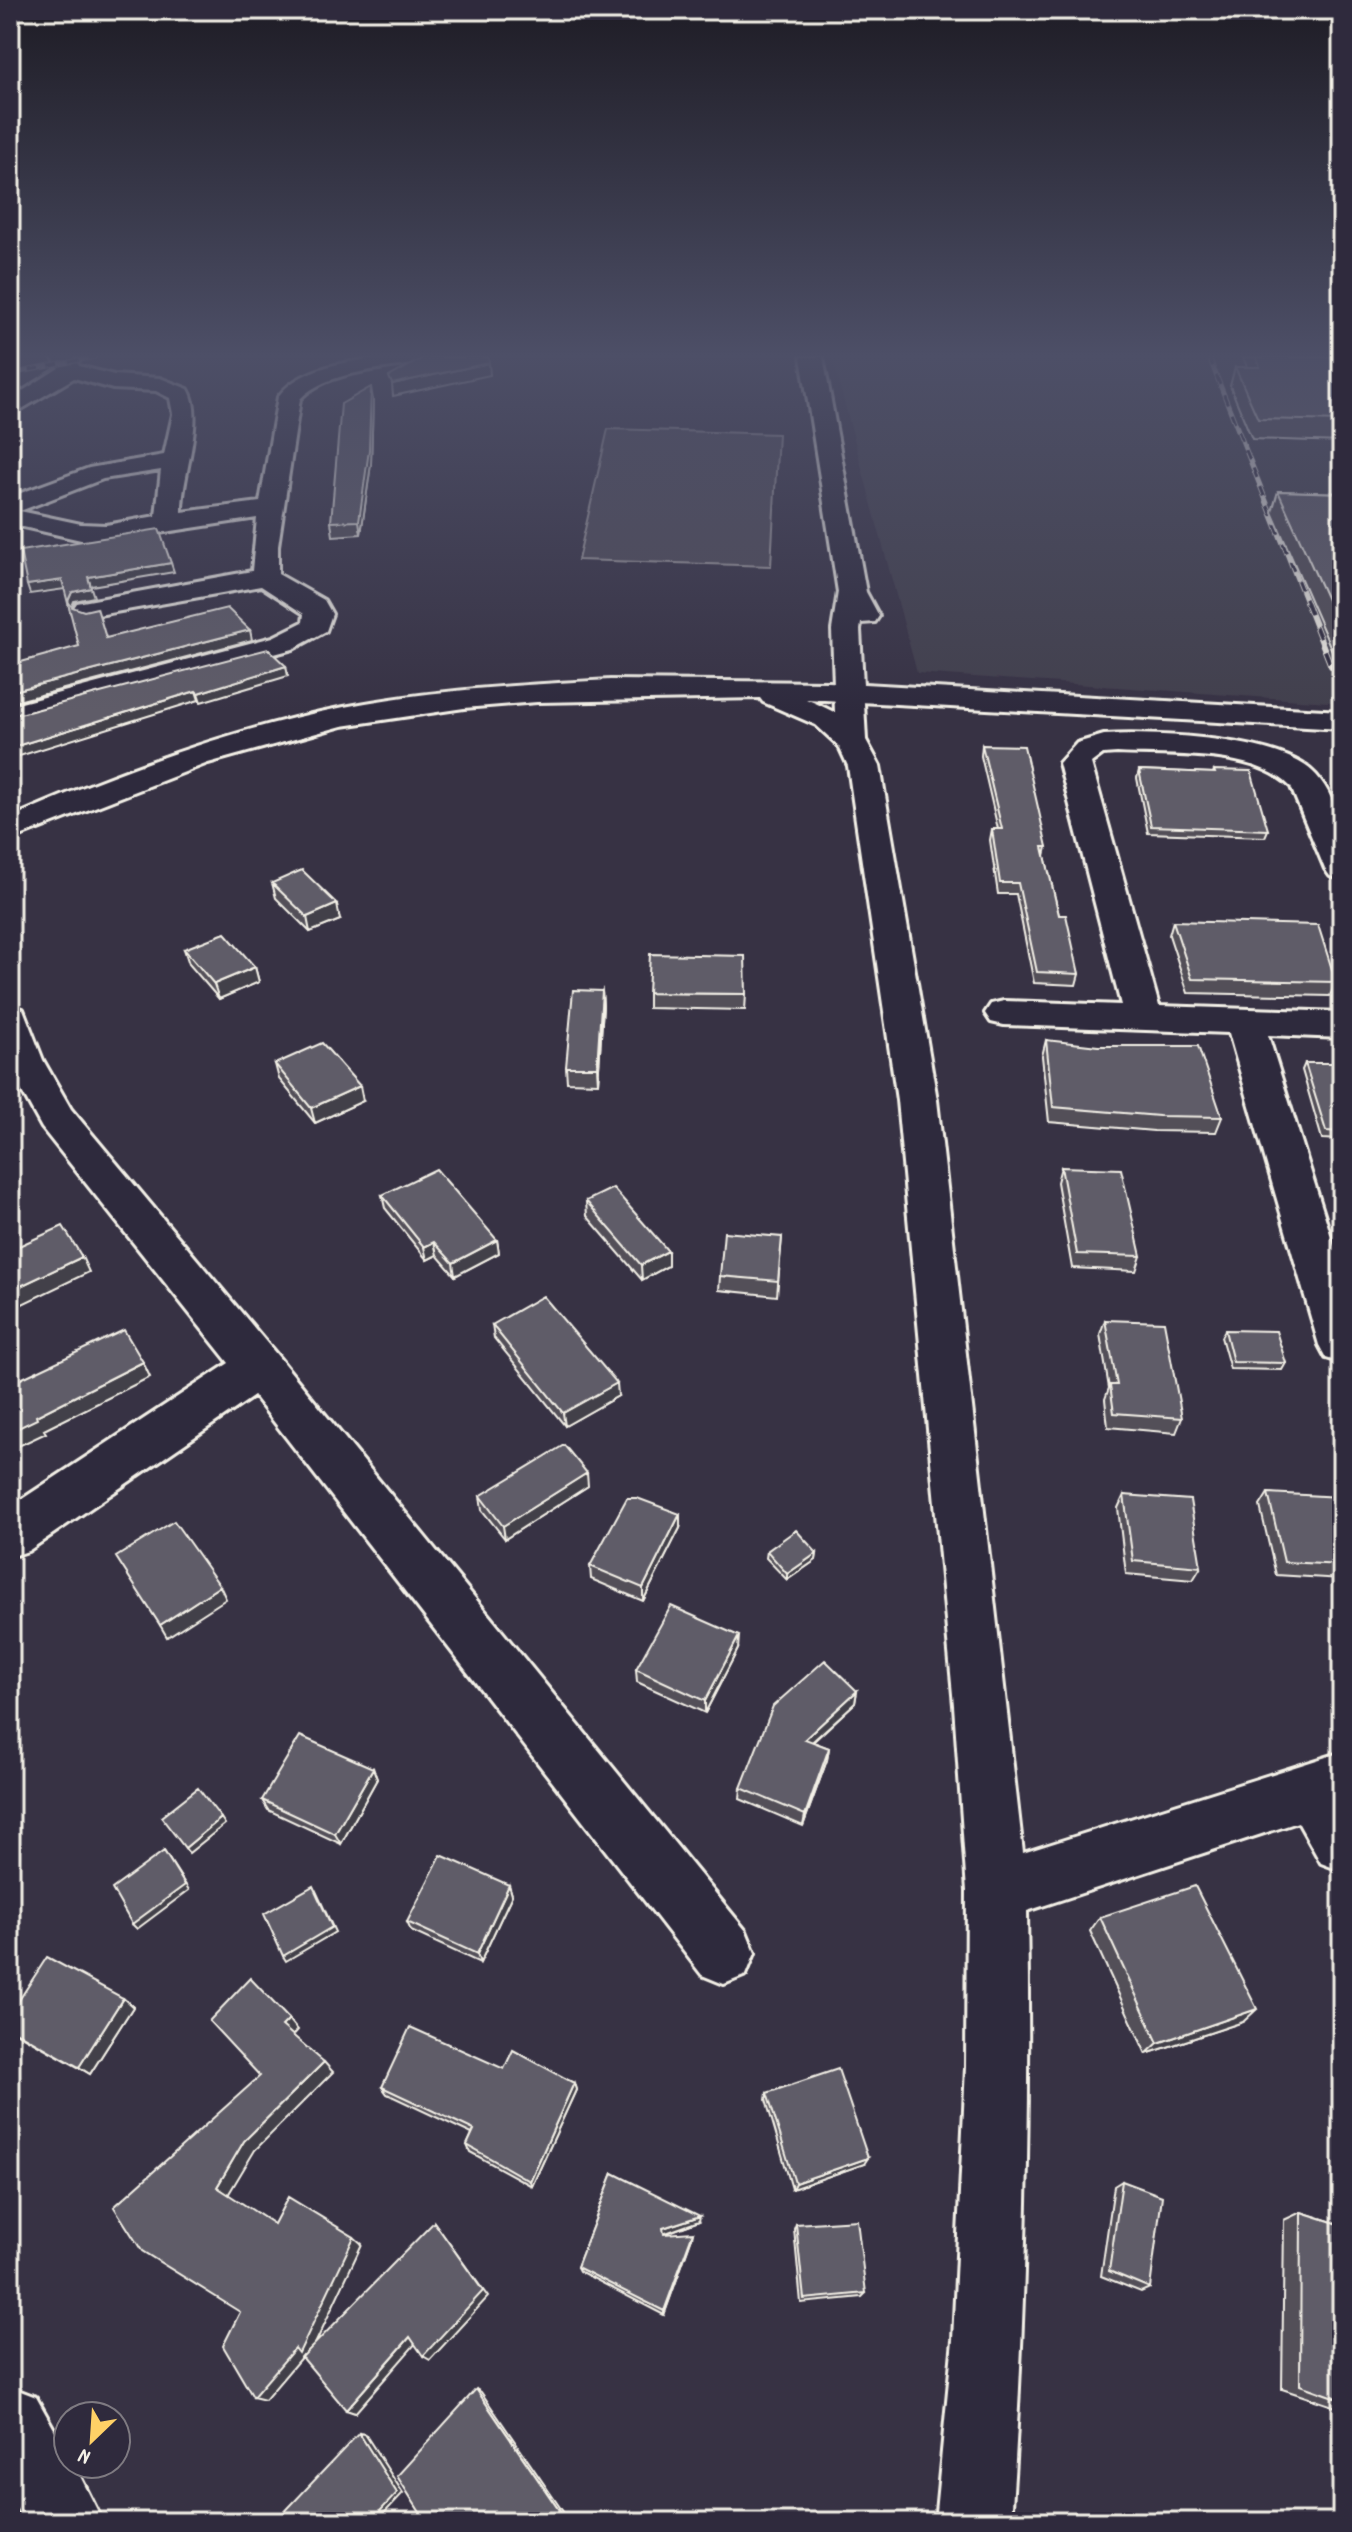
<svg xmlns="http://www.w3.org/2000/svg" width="1352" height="2532" font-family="Dekko,sans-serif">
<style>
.built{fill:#433f4e}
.green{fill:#504b59;stroke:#a29ea0;stroke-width:2}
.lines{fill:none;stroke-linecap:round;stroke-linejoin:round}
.minor-casing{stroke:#f4f1e8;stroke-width:6}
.major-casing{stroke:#f4f1e8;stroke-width:6}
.minor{fill:#2f2a3d;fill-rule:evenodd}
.major{fill:#2f2a3d;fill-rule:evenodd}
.rail-far1-casing{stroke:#f4f1e8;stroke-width:5}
.rail-casing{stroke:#f4f1e8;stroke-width:6}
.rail-far1{stroke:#2f2a3d;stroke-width:3;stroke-dasharray:10;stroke-linecap:butt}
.rail{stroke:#2f2a3d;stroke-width:4;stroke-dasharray:13;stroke-linecap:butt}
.wall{fill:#524f59;stroke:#f4f1e8;stroke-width:2}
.shaded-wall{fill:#424048;stroke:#f4f1e8;stroke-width:2}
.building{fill:#5f5c67;stroke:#f4f1e8;stroke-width:2}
</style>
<rect width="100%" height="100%" fill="#373244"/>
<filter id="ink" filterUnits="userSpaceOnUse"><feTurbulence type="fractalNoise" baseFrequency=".0125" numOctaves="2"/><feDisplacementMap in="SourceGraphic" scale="16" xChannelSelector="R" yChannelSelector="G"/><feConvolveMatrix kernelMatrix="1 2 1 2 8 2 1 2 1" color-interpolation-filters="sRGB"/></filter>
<g filter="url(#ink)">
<path class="built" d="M832,357H1342V703L917,673Z"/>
<path class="green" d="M608,429L778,434L771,566L578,560Z"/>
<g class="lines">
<g class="minor-casing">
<path id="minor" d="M52,357H74L79,366L114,375L160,378L188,389C206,418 181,477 182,512L260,502L278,397C306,358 384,357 428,357L417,363C381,370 326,371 300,399L278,546V574L324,600L332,614L326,631L293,649L27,720L10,722V706L273,637L303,622L304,614L261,586L87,617L77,615L73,609L77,603L252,571L257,518L106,541L81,540L10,524V497L89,468L164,455L173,414L170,398L156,391L113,389L74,378L10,416V399L59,368ZM161,470L156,516L106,525L81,524L20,511L103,479Z
M801,357H823L866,592L879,616L875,622L861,623L860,630L866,740L880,766L937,1100L1023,1853L1342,1752V1871L1321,1863L1298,1822L1027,1911C1031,2115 1025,2318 1011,2522H935L953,2340L966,2067L967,1891L954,1705L897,1100L848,766L836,740L832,630L838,592Z
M1104,735C1154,732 1283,737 1316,775C1342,804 1342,844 1342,879L1330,876L1325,869L1291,787C1254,749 1168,756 1117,753L1103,754L1091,763L1159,1006L1342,1012V1038L1268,1035L1342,1272V1363L1326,1358L1319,1345L1229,1033L1004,1025L991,1022L985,1013L991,1004L1004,1001L1121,1005L1059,763L1077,743Z
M10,1006L23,1009L43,1060L71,1109L276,1354L746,1931L755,1953L746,1975L724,1984L702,1975L254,1396L28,1551L10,1557V1507L229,1363L42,1128L10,1070Z
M10,2387L36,2397L68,2454V2464H74L103,2522H24L10,2496Z"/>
</g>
<g class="major-casing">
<path id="major" d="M610,680L829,682L1342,711V729L806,699C829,709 852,719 866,740L862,747L851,749L840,747L816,725L763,702L760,698L537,702L464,708L342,726L208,763L10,840V818C118,771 228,730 344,707C432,690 521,685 610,680Z"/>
</g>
<use href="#minor" class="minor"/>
<use href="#major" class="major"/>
<g class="rail-far1-casing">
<path id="rail-far1" d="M1209,357L1307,604
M10,374L95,357"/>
</g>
<g class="rail-casing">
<path id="rail" d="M1306,602L1331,666"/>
</g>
<use href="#rail-far1" class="rail-far1"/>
<use href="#rail" class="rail"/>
</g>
<path class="wall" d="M1243,357H1342V442L1252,439L1230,386L1235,367H1247Z
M373,400L371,464L361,534L333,536L331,522Z
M1278,491L1342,493V660H1336L1272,512Z
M982,745L1047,847L1045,856L1059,915L1079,974L1076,985L1034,983L1016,894H998L990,840L992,829H998L981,756Z
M1341,746L1342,747V771L1337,759Z
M1139,770L1213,773L1214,770L1268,830L1265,837L1148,833L1137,778Z
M272,883L340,920L310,932L276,898Z
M1173,921L1336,982L1330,996L1188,993L1169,935Z
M184,949L255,967L259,982L219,999L189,964Z
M602,991L603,1006L598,1083L567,1082L566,1067Z
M648,993L746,994L745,1010L648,1008Z
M1046,1040L1222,1117L1216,1132L1154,1131L1049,1122L1042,1056Z
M1305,1063H1342V1140L1322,1139L1302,1070Z
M275,1064L363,1101L315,1123L279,1079Z
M1061,1167L1141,1256L1136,1271L1072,1268L1057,1182Z
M382,1195L497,1240L499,1253L455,1276L437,1255L427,1260L385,1208Z
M586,1201L668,1251V1266L642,1280L587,1216Z
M782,1237L777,1296L719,1290L720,1276Z
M1105,1320L1182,1418L1176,1433L1108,1427L1105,1399L1109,1388L1100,1334Z
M492,1325L618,1396L565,1426L494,1338Z
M1225,1330L1286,1363L1282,1370L1230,1369L1221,1337Z
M588,1486L505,1539L482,1510L480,1496Z
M1268,1493L1342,1504V1579L1276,1575L1260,1506Z
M1124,1495L1201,1567L1193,1580L1126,1574L1118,1508Z
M680,1528L643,1601L591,1579L590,1566Z
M767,1551L817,1553L816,1560L787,1580L766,1558Z
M738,1649L705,1713L637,1682L636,1669Z
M857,1691L855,1703L813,1742L829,1748L827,1760L803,1826L740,1799L741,1788Z
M373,1768L377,1779L341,1844L268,1810L262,1800Z
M509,1885L512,1895L480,1963L411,1931L407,1922Z
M1100,1917L1243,2022L1146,2054L1090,1931Z
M123,1998L133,2007L90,2074L10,2029V2014Z
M504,2069L574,2083L576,2090L532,2186L470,2152L467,2145L472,2134L387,2094L382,2087Z
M767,2093L864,2164L792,2189L766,2100Z
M613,2173L699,2221L664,2234L692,2237L664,2315L579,2271L577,2267Z
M1122,2181L1150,2288L1141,2292L1101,2276L1114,2186Z
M1301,2212L1342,2225V2409L1282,2389L1284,2220Z
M796,2224L866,2293L862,2297L801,2303L794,2229Z"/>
<path class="shaded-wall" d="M489,363L490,375L393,396L392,384Z
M371,387L373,400L371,464L361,534L359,521Z
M171,563L174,572L91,586L88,577Z
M62,580L65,589L30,594L27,585Z
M91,588L94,597L74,601L70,611L68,601L72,592Z
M250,630L252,640L10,703V692Z
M286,666L288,676L201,702L198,693Z
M196,691L199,700L10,759V748Z
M337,904L340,920L310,932L307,917Z
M255,967L259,982L219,999L214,984Z
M602,991L603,1006L598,1083L597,1067Z
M360,1086L363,1101L315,1123L311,1108Z
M497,1240L499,1253L455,1276L453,1263Z
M434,1242L437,1255L427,1260L424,1247Z
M668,1251V1266L642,1280L641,1265Z
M82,1257L89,1272L10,1310V1291Z
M143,1362L150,1377L44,1430L46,1433L10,1450V1432L36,1416Z
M617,1383L618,1396L565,1426L563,1413Z
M587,1473L588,1486L505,1539L503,1526Z
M680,1514V1528L643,1601V1588Z
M817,1553L816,1560L787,1580V1574Z
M220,1586L226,1599L167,1637L160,1625Z
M739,1636L738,1649L705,1713V1701Z
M857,1691L855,1703L803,1750L805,1739Z
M829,1748L827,1760L803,1826L805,1815Z
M373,1768L377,1779L341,1844L335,1834Z
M221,1818L225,1824L189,1853L185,1848Z
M164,1851L189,1890L137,1929L132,1924Z
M509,1885L512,1895L480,1963L477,1954Z
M316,1891L335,1932L286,1961L283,1956Z
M123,1998L133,2007L90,2074L79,2067Z
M1257,2009L1243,2022L1146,2054L1158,2043Z
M289,2019L298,2030L291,2038L282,2026Z
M324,2062L333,2072L255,2150L228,2195L217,2187L244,2141Z
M574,2083L576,2090L532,2186L530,2181Z
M868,2158L864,2164L792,2189L795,2183Z
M700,2216L699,2221L663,2234V2228Z
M434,2222L488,2297L430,2360L423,2356Z
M693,2232L692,2237L664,2315V2311Z
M354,2237L362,2244L309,2357L303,2355L265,2400L253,2397Z
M410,2337L417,2342L355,2413L346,2410Z
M476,2389L481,2392L570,2522H567Z
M359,2433L365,2434L403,2493L376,2522H370Z"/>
<path class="building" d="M425,357H488L489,363L392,384L389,377Z
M1256,357H1342V421L1258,419L1235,367H1260Z
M371,387L369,450L359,521L331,522L341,404Z
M1278,491L1342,493V633Z
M159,529L171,563L88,577L91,588L72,592L68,601L72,607L84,611L97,608L106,638L227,608L250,630L10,692V665L79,646L62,580L27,585L20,551Z
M268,649L286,666L198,693L196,691L10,748V715L24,713Z
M982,745L1024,746L1047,847H1043L1059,915H1066L1079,974L1037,972L1018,883H1000L992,829H1002Z
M1139,770L1215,773L1214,770L1251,771L1268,830L1151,826Z
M302,870L337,904L307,917L272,883Z
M1173,921L1318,925L1336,982L1192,979Z
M225,933L255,967L214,984L184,949Z
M650,954L745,956L746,994L648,993Z
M573,990L602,991L597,1067H566Z
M1046,1040L1098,1046H1198L1222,1117L1159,1116L1053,1107Z
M322,1043L360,1086L311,1108L275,1064Z
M1305,1063H1342V1132L1326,1131Z
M1061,1167L1121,1169L1141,1256L1077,1254Z
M436,1169L497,1240L453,1263L434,1242L424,1247L382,1195Z
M613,1188L668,1251L641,1265L586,1201Z
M63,1226L82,1257L10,1291V1250Z
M724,1232L782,1237L778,1281L720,1276Z
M543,1296L617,1383L563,1413L492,1325Z
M1105,1320L1164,1322L1182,1418L1114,1413L1110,1385H1117Z
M124,1330L143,1362L36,1416L37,1419L10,1432V1384Z
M1225,1330L1276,1331L1286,1363L1233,1362Z
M564,1445L587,1473L503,1526L480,1496Z
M1268,1493L1340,1497L1342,1504V1565L1284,1562Z
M1124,1495L1190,1500L1201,1567L1133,1561Z
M627,1498H637L680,1514L643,1588L590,1566Z
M174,1521L220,1586L160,1625L116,1557Z
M796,1530L817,1553L787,1574L767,1551Z
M671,1606L739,1636L705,1701L636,1669Z
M825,1660L857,1691L805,1739L829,1748L805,1815L741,1788L773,1706Z
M300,1736L373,1768L335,1834L262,1800Z
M198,1788L221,1818L185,1848L161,1817Z
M164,1851L185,1885L132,1924L112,1889Z
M441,1855L509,1885L477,1954L407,1922Z
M313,1886L332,1927L283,1956L264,1914Z
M1195,1886L1257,2009L1158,2043L1100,1917Z
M47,1957L123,1998L79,2067L10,2028V2014Z
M250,1978L289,2019L282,2026L324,2062L244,2141L217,2187L274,2224L288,2197L354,2237L299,2353L295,2348L253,2397L223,2346L240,2312L142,2251L114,2207L260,2076L209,2021Z
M410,2027L504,2069L513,2050L574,2083L530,2181L467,2145L474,2130L382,2087Z
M838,2069L868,2158L795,2183L767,2093Z
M613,2173L700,2216L663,2228L664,2234L693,2232L664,2311L577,2267Z
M1122,2181L1162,2196L1150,2288L1109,2271Z
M1301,2212L1342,2225V2400L1300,2385Z
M857,2220L866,2293L804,2299L796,2224Z
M434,2222L483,2291L423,2356L410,2337L346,2410L302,2357Z
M476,2389L567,2522H426L397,2476Z
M359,2433L397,2493L370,2522H275Z"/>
</g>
<linearGradient id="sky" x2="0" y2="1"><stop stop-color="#1e1c25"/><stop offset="0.5" stop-color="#4d4f67"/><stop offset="1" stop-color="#4d4f67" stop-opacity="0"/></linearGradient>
<rect width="1352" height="711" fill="url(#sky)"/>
<rect width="1352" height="2532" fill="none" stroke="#2f2a3d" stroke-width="40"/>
<rect x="20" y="20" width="1312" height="2492" fill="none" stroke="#f4f1e8" stroke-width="3" filter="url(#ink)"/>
<g transform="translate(92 2440) rotate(205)"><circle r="38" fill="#2f2a3d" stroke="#7e7a81" stroke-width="2"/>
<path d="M0-6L14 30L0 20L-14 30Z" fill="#ffd166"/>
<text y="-12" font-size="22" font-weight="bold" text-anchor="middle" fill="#f4f1e8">N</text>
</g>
</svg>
